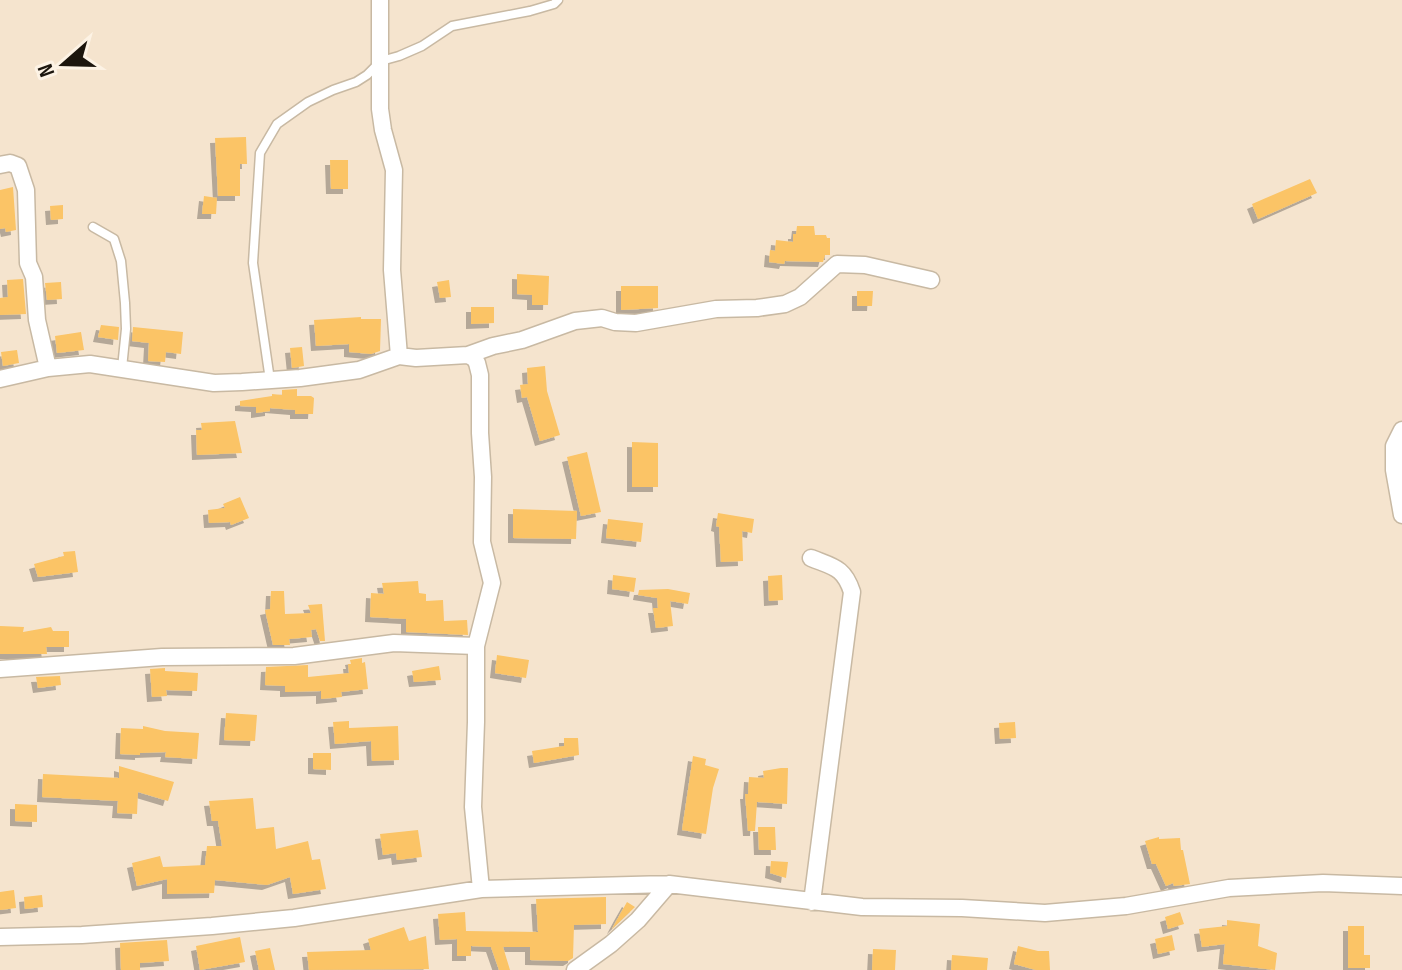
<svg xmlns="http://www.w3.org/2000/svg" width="1402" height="970" font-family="'Sofia Sans Condensed',sans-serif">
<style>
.building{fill:#fbc466;filter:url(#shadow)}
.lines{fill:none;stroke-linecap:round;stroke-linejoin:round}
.service-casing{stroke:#c8b9a3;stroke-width:11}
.minor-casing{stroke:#c8b9a3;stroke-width:19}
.service{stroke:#fff;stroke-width:8}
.minor{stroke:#fff;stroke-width:16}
</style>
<defs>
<filter id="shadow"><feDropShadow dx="-5" dy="5" stdDeviation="0" flood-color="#0004"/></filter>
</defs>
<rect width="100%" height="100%" fill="#f5e4ce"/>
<path class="building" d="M246,137L247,164H240V196H218L215,138Z
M330,160H348V189H331Z
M1310,179L1317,193L1258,219L1252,204Z
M13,187L16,230L6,232L5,228L0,229V190Z
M204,196L217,198L216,214H202Z
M63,205V219L51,220L50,206Z
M797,226H814L815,235H826L827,238H830V255H825L823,262L785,261L784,264L769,262L770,250L775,251L776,240L793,242V234H796Z
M517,274L549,276L548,305H532V295L517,294Z
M23,279L26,314L0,315V298L8,297L7,280Z
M449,280L451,297L440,298L437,282Z
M61,282L62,299L47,300L45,283Z
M621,286H658V308L621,310Z
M857,291H873L872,306H857Z
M471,307H494V323L471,324Z
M361,317V319H381L380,351L371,354L349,352V344L316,346L314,320Z
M101,325L119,327L118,340L98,337Z
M133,327L183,332L181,354L166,352L165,362L148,361L149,343L132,341Z
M81,332L84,350L57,353L55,336Z
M302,347L304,366L292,368L290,348Z
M17,350L19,363L3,366L1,352Z
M545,366L547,391L560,435L540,441L527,397L522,398L520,385L528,384L527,368Z
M297,389V396H311L314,398L313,414H295V410L270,408V411L256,413V407L240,406V401L272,396V394L282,395V390Z
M235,421L242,453L197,455L196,430H202L201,423Z
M632,442L658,443V487H632Z
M587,452L601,512L581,516L567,457Z
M240,497L249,518L231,525L230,522L209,523L208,510L225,508L223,504Z
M513,509L577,511L576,539L513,538Z
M718,513L754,519L752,533L742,531L743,561L721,562L719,527L716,526Z
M608,519L643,523L641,542L606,538Z
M75,551L78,572L38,577L34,564L64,556L63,552Z
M613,575L636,578L634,592L612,589Z
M782,575L783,600L769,601L768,576Z
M418,581L419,593L426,594V601L443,600L444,621L467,620L468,635L406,632V619L370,617L371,593L384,594L382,583Z
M668,589L690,593L688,604L670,601L673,626L656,628L653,608H658L657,598L638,595L639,590Z
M271,591H284L285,614L311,613L308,605L322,604L325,641H320L316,629L311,630L312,637L289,639L290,645H273L265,610L270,609Z
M0,626L24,627L23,632L51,627L53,631H69V647H46L47,654H0Z
M497,655L529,660L526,678L495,673Z
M362,658V663L365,662L368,689L341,692L342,697L321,699V691L285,692V686L265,685L266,667L308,665V677L349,673L348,664H351L350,660Z
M439,666L441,680L414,682L412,671Z
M165,668V671L198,673L197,691L166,690L167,696L152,697L150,669Z
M60,676L61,685L38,688L36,677Z
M226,713L257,715L255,741L224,740Z
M349,721V728L398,726L399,760L372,761L371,741L335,744L333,722Z
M1015,722L1016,738L1000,739L999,723Z
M143,726L165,731L199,733L197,759L165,757L166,752L140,753V755L120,754L121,728L143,729Z
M564,738H578L579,755L534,763L532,751L564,746Z
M313,753H331V770L313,769Z
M693,756L706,759L705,765L719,769L713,788L706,834L682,830Z
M119,766L174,782L168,801L138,792L137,814L117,813L118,801L42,797L43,774L119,778Z
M781,768H788L787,804L757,802L755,831H748L745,794H748L749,777L764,778L763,771Z
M253,798L256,829L274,827L276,849L308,841L312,860L320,859L326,889L293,894L290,877L267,885L215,880L214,893L167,894V879L137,886L132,863L160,856L163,867L205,865L207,846H222L218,821H212L209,801Z
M15,804L37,805V822L15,821Z
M758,827H775L776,850H759Z
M418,830L422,857L397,860L396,853L383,855L380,834Z
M1159,837V839L1180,838L1181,850H1183L1190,884L1174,886L1173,883L1166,886L1156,864H1152L1145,841Z
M771,861L788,862L786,878L770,873Z
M14,890L16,908L0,910V892Z
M42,895L43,907L25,909L24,897Z
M606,897V924L574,925L573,958L568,961L530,960V947H503L510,970H499L491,947L471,946V956H457V939L440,940L438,914L465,912L466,931L538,932L536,899Z
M627,902L635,907L612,929L619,916Z
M1180,912L1184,924L1168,929L1165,917Z
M1227,920L1260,924L1258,946L1277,953L1275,970L1223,964L1225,944L1202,947L1199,929L1227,926Z
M1348,926H1364V955H1370V968H1348Z
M404,927L409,941L426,936L429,969L309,970L307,952L371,950L368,939Z
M1172,935L1175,950L1158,954L1155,939Z
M240,937L245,962L200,970L196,946Z
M167,940L169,961L140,963V970H121L120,943Z
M1018,946L1038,951H1049L1050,970H1036L1014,964Z
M270,948L275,970H259L255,951Z
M873,949L896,950L895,970H872Z
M952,955L988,958L987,970H951Z"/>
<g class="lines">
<g class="service-casing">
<path id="service" d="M93,227L114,239L121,261L125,303L126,329L122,368
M270,380L253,263L260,153L277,124L308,102L333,90L356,82L367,75L381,61L399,56L422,46L452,26L530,11L554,4L558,0"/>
</g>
<g class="minor-casing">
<path id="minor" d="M380,0V109L383,130L394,170L392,270L399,356
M0,165L10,163L18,166L26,190L28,263L34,277L37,320L48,368
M468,355L493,346L522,340L575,321L602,318L615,322L636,323L716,309L757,308L785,304L800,297L837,264L865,265L931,280
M0,379L48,368L90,364L214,383L242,382L300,378L359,370L399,356L416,358L468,355L474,358L477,363L480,375V433L483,477L482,542L492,583L476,646V722L473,807L481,889
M1402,430L1394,446V470L1402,515
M811,558C833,567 844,567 852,592L812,902
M0,669L162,657L294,656L394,643L476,646
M0,937L82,935L212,926L294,918L481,889L669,884L862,907L962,908L1045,913L1126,906L1229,888L1323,883L1402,886
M575,970L611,944L638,920L669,884"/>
</g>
<use href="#service" class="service"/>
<use href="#minor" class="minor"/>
</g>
<g transform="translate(64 64) rotate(250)" stroke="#fdf3e5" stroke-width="6" paint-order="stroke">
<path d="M0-6L14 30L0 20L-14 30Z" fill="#1c160e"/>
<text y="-12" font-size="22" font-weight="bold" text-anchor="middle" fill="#1c160e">N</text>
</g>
</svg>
